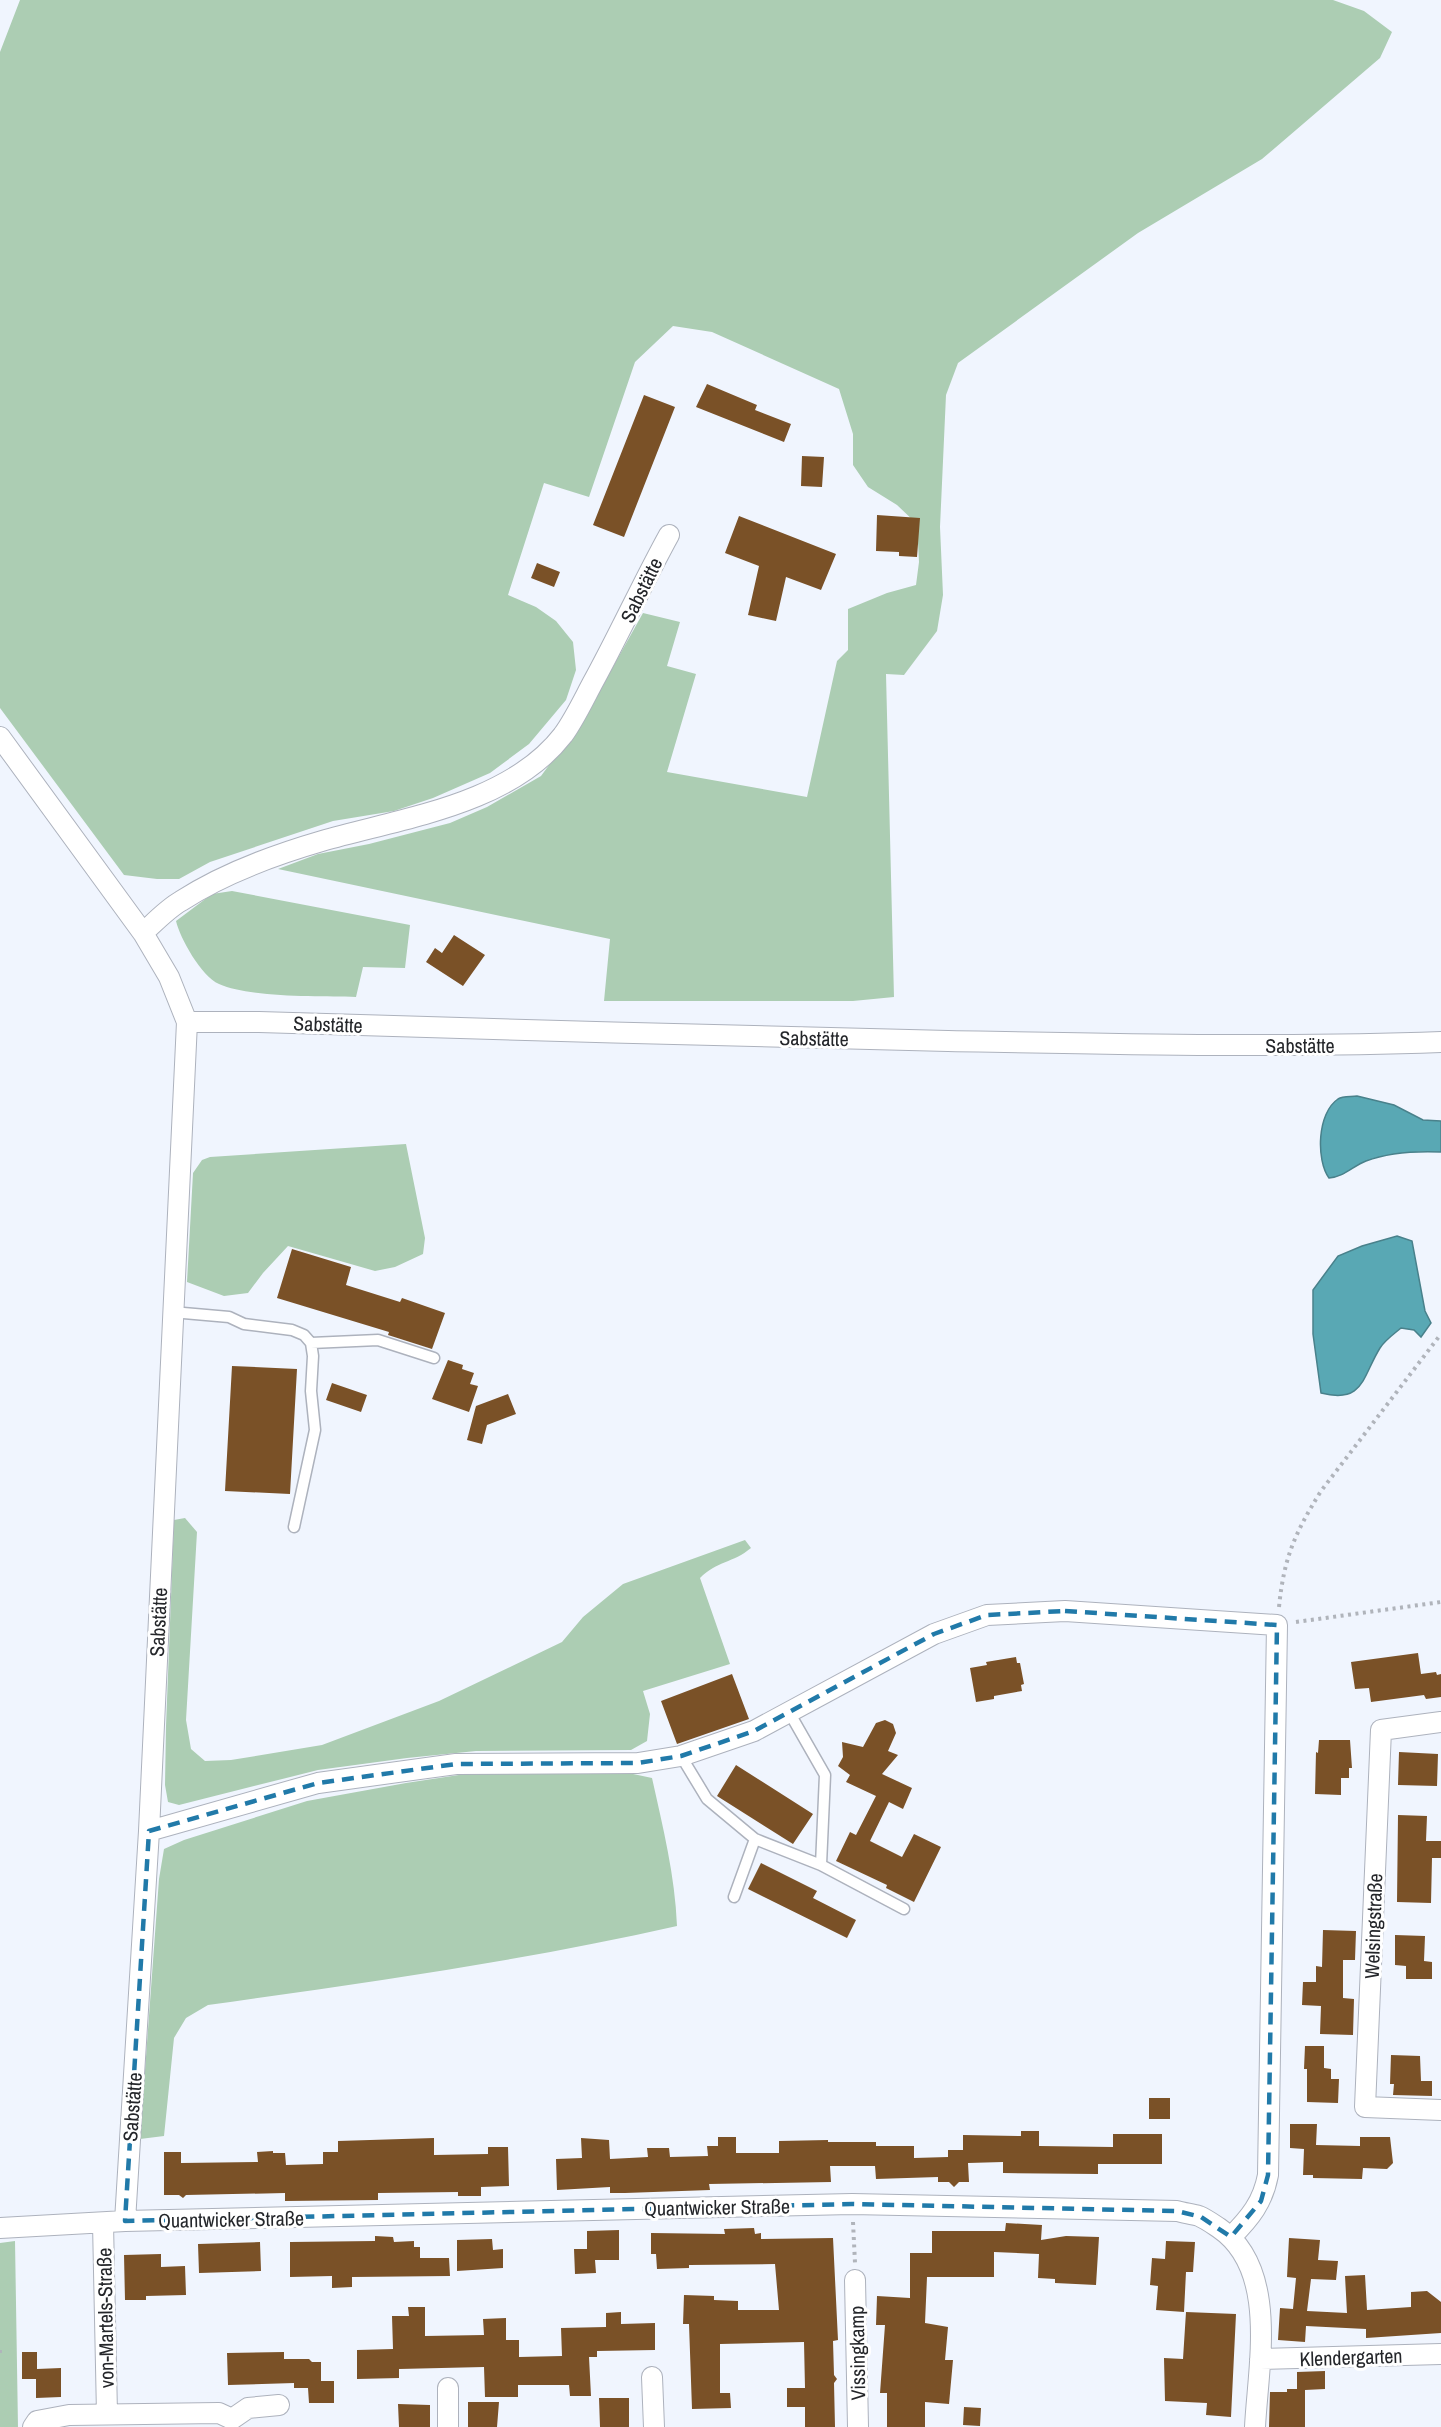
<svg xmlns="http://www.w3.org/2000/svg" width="1441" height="2427" font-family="'Archivo Narrow',sans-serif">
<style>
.green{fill:#accdb3}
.water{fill:#59a8b4;stroke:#49818b;stroke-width:1.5}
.building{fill:#7a5127}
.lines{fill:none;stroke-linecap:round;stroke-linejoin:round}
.service-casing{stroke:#adb2bd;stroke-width:13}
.minor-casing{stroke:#adb2bd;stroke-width:22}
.path{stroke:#b0b4bb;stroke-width:4;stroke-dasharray:3 4.5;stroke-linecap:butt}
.service{stroke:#fff;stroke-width:10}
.minor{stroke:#fff;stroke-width:20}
.marked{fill:none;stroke:#217aa9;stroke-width:4.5;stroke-dasharray:12 8;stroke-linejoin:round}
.labels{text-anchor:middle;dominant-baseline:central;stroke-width:6;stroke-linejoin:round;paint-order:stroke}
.street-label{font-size:20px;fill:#24262a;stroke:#fff}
</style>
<rect width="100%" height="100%" fill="#f0f5fe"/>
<path class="green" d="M20,0H1333L1364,11L1392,32L1380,58L1262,159L1138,233L958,363L946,395L940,527L943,595L937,631L904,675L886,674L894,997L853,1001H604L610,939L278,869L318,854L369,844L450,823L487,807L541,776L586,715L643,613L680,622L667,666L696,674L667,772L807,797L837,661L848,650V609L887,593L916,585L919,562L917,524L897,505L868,487L853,465V434L839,389L712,332L673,326L635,362L589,497L544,483L508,595L536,607L556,621L573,642L576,670L566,700L529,744L490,773L433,798L394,811L333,821L210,862L179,879H157L124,875L0,708V52Z
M232,891L410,925L405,968L363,967L356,997C320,996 251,998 219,984C201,976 180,938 176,921L212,894Z
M406,1144L425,1238L423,1254L395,1267L375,1271L288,1246L263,1273L248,1293L224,1296L187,1282L193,1173L202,1160L210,1157Z
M185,1518L197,1532L186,1720L191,1749L205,1761L231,1760L322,1745L439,1701L562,1642L583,1617L623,1584L745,1540L751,1548C733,1563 717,1561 700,1578L730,1664L643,1691L650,1714L647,1741L631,1750L476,1751L407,1758L318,1770L179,1805L168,1802L165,1785L166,1726L174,1520Z
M619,1771L652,1778C663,1828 675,1875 677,1926C522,1961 365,1983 208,2005L186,2018L174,2038L164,2136L140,2139L159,1879L164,1849L184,1840L307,1801L406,1783L472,1773Z
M15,2241L18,2427H0V2243Z"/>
<path class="water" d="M1357,1096L1394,1105L1423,1120L1441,1121V1152C1417,1151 1390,1152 1366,1161C1353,1166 1344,1177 1329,1178C1316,1160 1317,1113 1338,1099C1343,1096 1351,1097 1357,1096Z
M1397,1236L1412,1241L1425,1311L1431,1323L1421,1337L1414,1330L1401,1328C1394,1334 1385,1340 1380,1348C1362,1377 1364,1404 1321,1393L1313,1334V1290L1338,1256L1362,1246Z"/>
<path class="building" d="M707,384L757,405L755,410L791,424L784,442L696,407Z
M644,395L675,407L624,537L593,525Z
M802,456L824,457L822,487L801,486Z
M877,515L920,518L917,557L899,556V552L876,551Z
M739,516L836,554L821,590L786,577L776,621L748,615L759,566L725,553Z
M537,563L560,572L554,587L531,578Z
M454,935L485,955L463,986L426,962L435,948L442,953Z
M292,1249L351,1267L346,1285L400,1302L402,1298L445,1313L432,1349L388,1335L389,1332L277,1298Z
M448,1360L463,1365L462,1369L474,1373L470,1384L478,1386L469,1412L432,1399Z
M232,1366L297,1369L290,1494L225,1491Z
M332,1383L367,1395L361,1412L326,1400Z
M508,1394L516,1414L487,1425L482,1444L467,1440L476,1406Z
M1418,1653L1421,1674L1436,1672L1437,1675L1441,1674V1697L1426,1699L1424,1695L1371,1702L1369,1688L1355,1689L1351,1662Z
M1016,1657L1017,1663H1020L1024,1684L1021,1685L1022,1691L994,1696V1699L976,1702L970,1668L987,1665L986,1662Z
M732,1674L749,1719L677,1744L661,1701Z
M885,1720L893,1724L896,1733L888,1751L898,1755L882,1774L912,1788L903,1809L889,1802L870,1841L902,1857L914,1834L941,1847L914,1902L886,1888L887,1885L836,1861L850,1832L856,1835L876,1796L846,1782L850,1775L838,1766L843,1757L842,1742L863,1747L876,1723Z
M1319,1740H1350L1352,1768H1349V1778H1341V1795L1315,1794L1316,1752L1318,1753Z
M1399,1752L1438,1754L1437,1786L1398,1785Z
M736,1765L813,1814L793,1844L717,1796Z
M1398,1815L1427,1816L1426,1841H1441V1858H1432L1431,1903L1397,1902Z
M761,1863L817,1891L813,1898L856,1920L847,1938L748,1889Z
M1323,1930L1356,1931L1355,1960H1343V1998L1354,1999L1353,2035L1320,2034L1321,2006L1302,2005L1303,1982H1316V1966L1322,1967Z
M1395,1935L1425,1936L1424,1961L1432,1962V1979H1406V1966L1395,1965Z
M1305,2046H1324V2068L1331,2069V2079H1339L1338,2103L1307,2102V2069H1304Z
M1391,2055L1420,2056L1421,2081H1432V2096L1393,2095L1394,2084H1390Z
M1149,2098H1170V2119H1149Z
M1290,2124H1317L1316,2145L1360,2146V2137H1390L1393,2163L1387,2169L1363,2168L1362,2179L1313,2178V2175H1303L1304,2149L1290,2148Z
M1021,2131H1039V2146L1113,2147V2134H1162V2164H1098V2174L1003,2173V2162L968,2163L969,2182H959L954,2187L949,2182H938V2177L876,2179L875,2166H830L831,2182L709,2184L710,2190L625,2193H610V2187L557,2190L556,2159L582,2158L581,2138L609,2140L610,2159L648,2157L647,2148H669L670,2157L708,2156L707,2146H718V2137H736V2153H779V2141L828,2140V2142H876V2146H914V2158L948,2157V2150H963V2135L1021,2136Z
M434,2138V2155L488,2154V2147H508L509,2186L481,2187V2196H458V2192L378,2193V2200L285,2201V2193L186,2195L183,2198L179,2195H164V2152H181V2163L258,2162L257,2152L273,2151V2153H285L286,2165L323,2164V2152H338V2141Z
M1006,2223L1042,2225L1041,2240L1066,2236L1099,2237L1096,2285L1055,2283V2279L1038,2278L1039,2254L994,2252V2277H927L925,2323L948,2327L945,2360H953L949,2404L925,2402V2427H887V2393H880L885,2325H876L877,2296L910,2298V2253H932V2231H1005Z
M754,2228L755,2234L761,2233V2239L833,2238L838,2340L833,2341L834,2375L837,2379L834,2383L835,2427H805V2407H787V2388H805L804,2342L720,2344V2393H730L731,2408L692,2409L689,2324H683L684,2295L714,2296V2300L738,2301V2310H779L775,2264L689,2265V2268L657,2269L656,2254H651V2233L725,2234L724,2229Z
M619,2230V2260H595L596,2273L575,2274L574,2249H587V2231Z
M375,2236L393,2237L394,2242L414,2241V2247H420V2258H449L450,2276L352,2277V2287L332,2288V2276L290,2277V2242L375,2241Z
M1289,2238L1320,2240L1318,2260L1338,2261L1336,2280L1311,2279L1307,2311L1347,2313L1345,2276L1365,2275L1367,2310L1411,2307V2292L1427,2291L1441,2302V2333L1366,2338V2329L1306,2326L1305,2342L1278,2340L1280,2308L1293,2309L1296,2278L1287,2277Z
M492,2239L493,2250L503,2249V2268L457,2271V2240Z
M1166,2241L1195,2242L1193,2272H1186L1184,2312L1156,2310L1158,2286L1150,2285L1152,2258L1165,2259Z
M260,2242L261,2271L199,2273L198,2244Z
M161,2254V2267L185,2266L186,2295L146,2296V2300H125L124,2255Z
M408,2307H425V2336L484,2335L483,2319L506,2318V2340H519V2357L562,2356L561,2328L606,2327V2313L621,2312V2324L655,2323V2350L597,2351V2357H589L591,2396H570L569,2385H518V2397H485L484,2367L399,2369V2378L357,2379V2350L393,2349L392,2316H409Z
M1186,2312L1236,2314L1231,2417L1206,2415L1207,2403L1165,2401L1164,2358L1183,2359Z
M22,2352H37V2369L61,2368V2397L36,2398V2379H22Z
M284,2352V2359H309L312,2362H321V2381H334V2403H309L308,2388H294V2383L228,2385L227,2353Z
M1325,2371V2389L1305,2390V2427H1269L1270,2392H1287V2389H1297V2372Z
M599,2398H629V2427H600Z
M468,2402H499L497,2427H468Z
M398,2404L430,2405V2427H399Z
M964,2407L981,2408L980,2426L963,2425Z"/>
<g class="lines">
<g class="service-casing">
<path id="service" d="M172,1312L229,1317L244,1324L292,1330L304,1335L311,1343L313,1356L311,1391L315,1430L294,1527
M311,1343L378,1340L434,1358
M789,1712L825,1775L821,1865L904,1909
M681,1756L707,1799L755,1839L821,1865
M734,1897L755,1839"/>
</g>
<g class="minor-casing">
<path id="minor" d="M0,737L143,933L169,977L187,1022L149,1831L125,2221
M143,933C155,922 167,909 181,901C224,873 274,855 322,841C401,818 509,805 563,735C574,720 583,701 592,684C619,635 642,584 669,535
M187,1022H259C489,1029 718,1036 948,1041C1112,1044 1277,1048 1441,1042
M1441,1722L1381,1730L1365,2107L1441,2110
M149,1831L318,1783L456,1764L638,1763L681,1756L754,1731L934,1634L987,1615L1065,1611L1277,1625L1268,2175C1263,2202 1250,2218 1231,2237
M103,2223L107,2414
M0,2228L125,2221L852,2204L1177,2211C1184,2213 1192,2214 1199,2216C1206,2219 1213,2224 1219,2228C1279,2269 1258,2366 1255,2427
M855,2280L858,2427
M1260,2359L1441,2354
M652,2377L654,2427
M448,2388V2427
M33,2427L37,2421L69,2415L219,2413L232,2419L248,2408L279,2405"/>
</g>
<path class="path" d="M1279,1607C1284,1557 1295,1533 1321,1491L1441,1334
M1296,1622L1441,1602
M853,2222L855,2263
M0,2350V2354"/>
<use href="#service" class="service"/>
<use href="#minor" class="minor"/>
</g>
<path class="marked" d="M1065,1611L1277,1625L1268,2175L1261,2201L1231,2237L1201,2217L1177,2211L852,2204L125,2221L149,1831L318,1783L456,1764L638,1763L681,1756L754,1731L934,1634L987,1615Z"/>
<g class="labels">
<g class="street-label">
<text transform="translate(641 590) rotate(-64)">Sabstätte</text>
<text transform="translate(328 1024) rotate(2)">Sabstätte</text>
<text transform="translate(814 1038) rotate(1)">Sabstätte</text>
<text x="1300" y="1045">Sabstätte</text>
<text transform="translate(158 1622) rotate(-87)">Sabstätte</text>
<text transform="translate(1373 1926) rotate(-88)">Welsingstraße</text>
<text transform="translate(132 2107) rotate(-86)">Sabstätte</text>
<text transform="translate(717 2207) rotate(-1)">Quantwicker Straße</text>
<text transform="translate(231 2219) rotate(-1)">Quantwicker Straße</text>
<text transform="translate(105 2318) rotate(-91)">von-Martels-Straße</text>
<text transform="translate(857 2353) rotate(-91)">Vissingkamp</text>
<text transform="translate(1351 2357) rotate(-2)">Klendergarten</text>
</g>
</g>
</svg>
